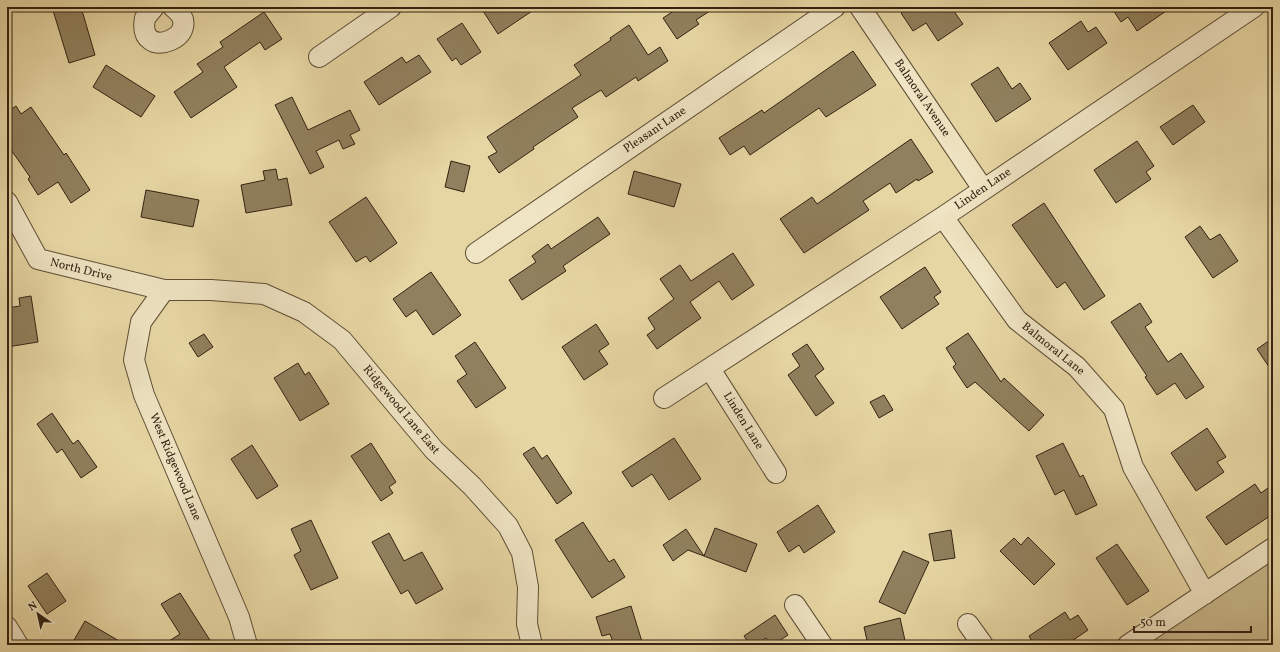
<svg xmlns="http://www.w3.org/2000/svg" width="1280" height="652" font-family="Vollkorn,serif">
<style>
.green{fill:#c7b78a;stroke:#7c6c4e}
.building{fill:#90805d;stroke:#322212}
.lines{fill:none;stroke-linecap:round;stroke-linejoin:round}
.minor-casing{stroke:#5f4f36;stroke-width:22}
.minor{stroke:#efe4c3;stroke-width:20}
.labels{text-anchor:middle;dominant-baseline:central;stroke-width:3;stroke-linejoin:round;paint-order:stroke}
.street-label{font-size:12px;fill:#322212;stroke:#efe4c3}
</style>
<rect width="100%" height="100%" fill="#e6d6a3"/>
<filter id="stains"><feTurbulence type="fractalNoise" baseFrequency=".005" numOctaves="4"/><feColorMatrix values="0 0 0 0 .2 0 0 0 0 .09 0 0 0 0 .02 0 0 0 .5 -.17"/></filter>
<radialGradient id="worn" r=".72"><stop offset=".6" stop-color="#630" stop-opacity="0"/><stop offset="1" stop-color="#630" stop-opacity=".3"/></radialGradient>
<path class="green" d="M1273,559V645H1142Z"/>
<path class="building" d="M52,7H81L95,55L69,63Z
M489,7H538L498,34L483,11Z
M680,7H716L696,20L699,24L677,39L663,18Z
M909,7H951L963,24L938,41L926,23L913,31L901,13Z
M1111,7H1172L1137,31L1128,17L1121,22Z
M264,12L282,39L265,50L260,42L224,67L237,87L191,118L174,92L203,72L197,64L223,47L220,42Z
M1081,21L1088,32L1096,27L1107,43L1068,70L1049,43Z
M462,23L481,52L461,65L456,58L452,61L437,39Z
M629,25L648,55L660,47L668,61L638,81L636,77L606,97L601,90L572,108L578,117L533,147L534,149L499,173L488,157L497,152L487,137L581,75L574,65L611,40L610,38Z
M853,51L876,85L826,117L819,108L750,155L744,146L730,155L719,138L762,110L764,113Z
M419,55L431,72L379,105L364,82L402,57L406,63Z
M106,65L155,96L141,117L93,87Z
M998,67L1012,89L1020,83L1031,99L996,122L971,84Z
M292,97L308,130L350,110L360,130L350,135L355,144L343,149L339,140L316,151L324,167L310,174L275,105Z
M1193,105L1205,122L1173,145L1160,127Z
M16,106L21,114L31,107L64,155L66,153L90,190L71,203L58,182L38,195L28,179L30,177L7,144V112Z
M911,139L933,172L918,181L917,179L896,193L890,183L863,201L869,210L804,253L780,219L812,197L817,204Z
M1137,141L1154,166L1146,172L1151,179L1116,203L1094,170Z
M451,161L470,166L464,192L445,187Z
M276,169L278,180L287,178L292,205L246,213L241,185L265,180L263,171Z
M634,171L681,184L674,207L628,194Z
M146,190L199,200L193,227L141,217Z
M366,197L397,243L370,262L366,256L356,262L329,222Z
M1044,203L1105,296L1084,310L1065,282L1057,288L1012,225Z
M598,217L610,234L563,266L566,271L522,300L509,280L536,262L532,256L548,244L551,249Z
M1200,226L1210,240L1220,234L1238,261L1213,278L1185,237Z
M733,253L754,285L732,300L719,281L690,302L701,318L657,349L647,335L655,329L648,318L674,299L660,279L680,265L691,281Z
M925,267L941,292L934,297L939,304L902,329L880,297Z
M431,272L461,315L433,335L416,310L406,317L393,299Z
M31,296L38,342L7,347V308L20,306L19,298Z
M1140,303L1152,322L1145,327L1168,362L1181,353L1204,387L1186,399L1175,383L1157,395L1145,377L1147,376L1111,322Z
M596,324L609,344L599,351L608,364L584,380L562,347Z
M968,333L1001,382L1004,378L1044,415L1029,431L975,382L967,388L953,367L956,364L946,348Z
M204,334L213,347L198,357L189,343Z
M1273,338V373L1257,349Z
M475,342L506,388L476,408L457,381L467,374L455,356Z
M807,344L824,369L815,376L834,403L816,416L788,375L800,366L792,354Z
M298,363L305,375L309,372L329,404L300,421L274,378Z
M884,395L893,410L879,418L870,402Z
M52,413L73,444L78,440L97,467L81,478L62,449L57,453L37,424Z
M1207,428L1226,457L1217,462L1224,472L1196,491L1171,453Z
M674,438L701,479L669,500L652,474L632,487L622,472Z
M371,443L396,482L389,487L393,493L381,501L351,456Z
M1063,443L1080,477L1083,475L1097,505L1076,515L1064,490L1055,495L1036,456Z
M252,445L278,486L257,499L231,459Z
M534,447L542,459L547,455L572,493L557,504L523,454Z
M1255,484L1261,493L1268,488L1273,495V514L1226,545L1206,517Z
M818,505L835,532L804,553L799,545L789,552L777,532Z
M311,520L338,578L311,590L294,555L301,551L291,529Z
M583,522L609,562L614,559L625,577L592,598L555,540Z
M715,528L757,544L746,572L688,550L673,561L663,545L686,529L704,556Z
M951,530L955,558L934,561L929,534Z
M389,533L404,561L422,552L443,589L416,604L408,590L401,594L372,542Z
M1028,537L1055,564L1034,585L1000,551L1014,538L1021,545Z
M1117,544L1149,591L1127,605L1096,558Z
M903,551L929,562L905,614L879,602Z
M47,573L66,601L47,614L28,586Z
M180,593L213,645H163L180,634L161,604Z
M631,606L643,645H614L610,634L602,636L596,617Z
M1065,612L1070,620L1078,615L1088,630L1066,645H1034L1029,636Z
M775,615L788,635L773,645H771L766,638L756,645H750L744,636Z
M900,618L906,645H868L864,627Z
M85,621L126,645H82L74,640Z"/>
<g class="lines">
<g class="minor-casing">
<path id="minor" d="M154,7L145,18C136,65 210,35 173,7
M860,7L983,189
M319,57L391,7
M7,202L38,259L164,290H211L264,294L304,312L342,340L434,450L472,486L508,526L522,553L528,587L527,624L532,645
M943,217L1017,320L1077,367L1114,409L1133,467L1205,594
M476,253L835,7
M164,290L141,322L134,360L144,395L239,617L247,645
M710,369L776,473
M664,398L943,217L1254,7
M795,605L822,645
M968,624L983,645
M7,627L18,645
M1128,645L1273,548"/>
</g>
<use href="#minor" class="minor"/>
</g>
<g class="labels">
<g class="street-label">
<text transform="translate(922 98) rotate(56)">Balmoral Avenue</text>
<text transform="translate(655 130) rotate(-34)">Pleasant Lane</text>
<text transform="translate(983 189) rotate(-34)">Linden Lane</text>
<text transform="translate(81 270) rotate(14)">North Drive</text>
<text transform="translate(1053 349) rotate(39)">Balmoral Lane</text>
<text transform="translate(401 410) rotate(50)">Ridgewood Lane East</text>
<text transform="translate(743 421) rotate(58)">Linden Lane</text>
<text transform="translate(175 467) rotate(67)">West Ridgewood Lane</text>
</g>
</g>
<rect width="1280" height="652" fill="none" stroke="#e6d6a3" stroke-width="24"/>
<rect x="8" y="8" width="1264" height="636" fill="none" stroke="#322212" stroke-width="2"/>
<rect x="12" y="12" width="1256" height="628" fill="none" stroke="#322212"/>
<g transform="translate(38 614) rotate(326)" stroke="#efe4c3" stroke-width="3" paint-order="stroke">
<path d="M0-3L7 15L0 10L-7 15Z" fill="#322212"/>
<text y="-6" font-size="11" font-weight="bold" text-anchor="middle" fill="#322212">N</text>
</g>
<path d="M1134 626v6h117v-6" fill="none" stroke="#322212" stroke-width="2"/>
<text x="1140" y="626" font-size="12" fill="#322212" stroke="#efe4c3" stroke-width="3" paint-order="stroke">50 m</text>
<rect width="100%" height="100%" filter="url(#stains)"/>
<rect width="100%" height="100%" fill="url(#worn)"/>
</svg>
